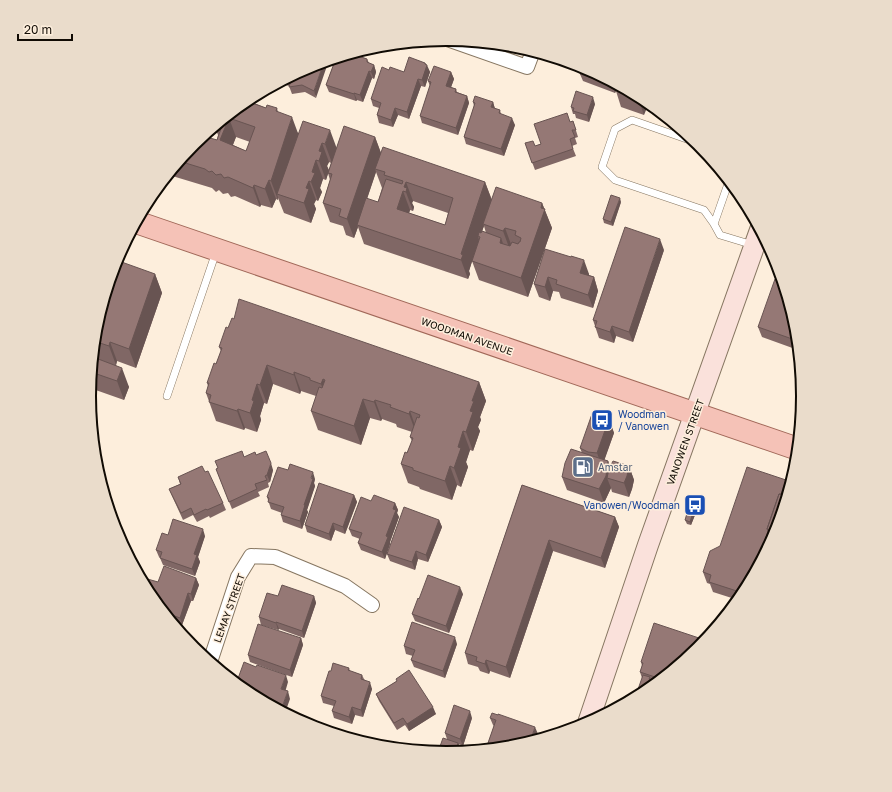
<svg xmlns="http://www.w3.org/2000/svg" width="892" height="792" font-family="'Golos Text',sans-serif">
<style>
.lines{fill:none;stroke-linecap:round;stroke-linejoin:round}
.service-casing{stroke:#867661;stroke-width:8}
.minor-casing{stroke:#867661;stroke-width:16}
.secondary-casing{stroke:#867661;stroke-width:22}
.primary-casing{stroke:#a16859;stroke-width:24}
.service{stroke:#fff;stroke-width:7}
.minor{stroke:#fff;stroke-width:14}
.secondary{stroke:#fae1db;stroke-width:20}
.primary{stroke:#f5c2b7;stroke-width:22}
.wall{fill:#806765;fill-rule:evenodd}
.shaded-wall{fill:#685452}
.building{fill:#957875;stroke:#685452;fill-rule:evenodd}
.labels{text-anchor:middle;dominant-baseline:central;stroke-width:3;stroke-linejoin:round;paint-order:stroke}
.street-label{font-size:10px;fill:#110b04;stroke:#fdeedc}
.transit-label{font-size:10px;fill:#164399;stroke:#fdeedc;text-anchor:start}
.service-label{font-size:10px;fill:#4e5e75;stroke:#fdeedc;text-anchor:start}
.rim{fill:none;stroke:#110b04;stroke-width:2}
</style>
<rect width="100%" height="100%" fill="#fdeedc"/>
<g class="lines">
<g class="service-casing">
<path id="service" d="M698,143L632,120L615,129L602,167L615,180L704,210L714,224L720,235L753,245
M714,224L729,181
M167,396L216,252"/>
</g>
<g class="minor-casing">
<path id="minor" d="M447,39L527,67L533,51
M210,662L238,577L251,556L275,557L345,586L372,605"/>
</g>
<g class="secondary-casing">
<path id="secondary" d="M588,723L648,545L760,230"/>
</g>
<g class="primary-casing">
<path id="primary" d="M136,222L798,449"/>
</g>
<use href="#service" class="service"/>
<use href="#minor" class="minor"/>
<use href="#secondary" class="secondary"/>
<use href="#primary" class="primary"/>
</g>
<path class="wall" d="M359,51L357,56L367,59L369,63L374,65L376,72L374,79L372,78L363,102L357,100L356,101L329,92L326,85L336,58Z
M425,63L430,72L425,87L421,86L409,119L398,115L393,127L379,123L377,115L379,108L373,106L371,99L389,70L404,72Z
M310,66L316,98L305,92L292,94L289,86L280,83V82Z
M583,66L645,99L644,115L621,107L616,91L615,93L583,81L580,74Z
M451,72L454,79L451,87L456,89L457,92L467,96L469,103L458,135L422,123L420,116L430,86L428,81Z
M249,99L253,100L254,103L266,108H277L278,112L298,133L336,148L375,137L381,153L485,182L492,200L542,203L552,228L528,297L479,280L472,261L469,271L470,274L468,279L364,244L358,227L354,238L346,235L343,226L330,222L323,203L330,180L328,173L326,180L323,179L320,188L322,192L318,201L316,200L314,204L316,209L311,223L284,213L278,198V200L276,199L272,208L261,205L260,207L235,196L231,197L228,193L223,194L219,190L216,192L212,188L169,175V174L194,143L217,140L218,135L216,130L212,128ZM236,137L250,142L246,151L233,145ZM329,162L331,163L329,170L327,166ZM376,172L382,188L378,202L367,199ZM413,201L448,213L445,225L409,213L410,210L413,211L414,207L412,203ZM484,226L486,233L482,231Z
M473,102H493L495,109L500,110L501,114L515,125L504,156L466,144L464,137L474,106Z
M595,104L589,122L576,118L575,114H573L571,107Z
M573,121L578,137L575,138L577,144L572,146L576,156L535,170L525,143L535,146L541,144L570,122Z
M621,202L613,226L604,223L603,219Z
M664,250L633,342L616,336L614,343L599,338L593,320Z
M571,257L589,274V275L594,277L598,291L593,308L561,298L559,292L553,291L550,301L539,297L534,284Z
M155,274L162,293L136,368L117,361L116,365L129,387L124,400L90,388L96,326Z
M778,280L796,327L798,350L762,337L758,327Z
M219,347L479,382L486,401L480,417L481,420L478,427L480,431L473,451L470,450L466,462L468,467L461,487L457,485L452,500L420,489L419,487L408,483L401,464L407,453L412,441L410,437L412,432L397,427L396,424L382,419L381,421L370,418L361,445L318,430L311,411L316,397V396L301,391L300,394L273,384L267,404L264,403L260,416L261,420L257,432L245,428L244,430L216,421L206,393L208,386L207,383L216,364L221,351Z
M609,419L614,433L604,460L608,461L610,467L629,466L634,480L632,489L629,497L612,492L611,488L604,503L567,490L562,477L582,453L580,448Z
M256,455L273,470L270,482L268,483L269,487L258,492L260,496L232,509L216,469L244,457Z
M205,472L223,503L226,510L210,518L209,516L197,522L193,515L183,520L172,496L169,489L180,484L178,477Z
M793,476L776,533L743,595L738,600L713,592L710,584L707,583L703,572L720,546L788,486Z
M315,479L314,483L315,486L307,510L308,512L302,529L283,522L281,515L282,513L271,509L267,497Z
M522,485L615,517L619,527L605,568L553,551L510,678L490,671L489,674L480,671L478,667L468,664L465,653Z
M354,495L357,502L345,534L335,530L331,541L307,532L305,525Z
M371,501L395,503L398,510L397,513L399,517L390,542V544L385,559L361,550L358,543L360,539L352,536L349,529Z
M695,515L691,525L687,524L685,520Z
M439,520L442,527L428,562L418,559L415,570L390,561L387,554Z
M168,535L205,536L198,557L200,562L195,576L163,565L160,558L159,557L156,550Z
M196,578L199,585L193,601H191L182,625L171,621L149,594L158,582Z
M463,594L449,633L415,621L412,614L419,599Z
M278,596H314L316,603L304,638L279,629L278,630L261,625L259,617Z
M301,638L303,645L292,677L250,662L248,655Z
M457,644L445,678L414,667L411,660L413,656L406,654L404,646Z
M698,649L644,693L642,678L640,672L642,666L641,662Z
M349,668L350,671L362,675L364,679L372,689L363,717L355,715L352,724L334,718L332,711L334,706L323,703L321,696L331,671Z
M396,679L436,714L409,731L405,725L397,730L379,701L376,694L397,681Z
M472,718L463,746L459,744L461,750V752L446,753L447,739L445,733Z
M490,718L538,734L536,740L515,746L490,749L488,743L494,726L493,725Z"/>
<path class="shaded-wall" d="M359,51L355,61L353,54V53Z
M329,60L316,98L314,91L324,62Z
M425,63L427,67V65L430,72L425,87L422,80Z
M374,65L376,72L374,79L371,72Z
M369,71L372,78L363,102L360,95Z
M451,72L454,79L449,93L446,86Z
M418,79L421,86L409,119L407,112Z
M613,83L618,85L614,88L616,91L615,93L612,85Z
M354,93L357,100L356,101L354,94Z
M467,96L469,103L458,135L456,128Z
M637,96H638L645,99L649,103L644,115Z
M593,97L595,104L589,122L587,115Z
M493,102L495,109L491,107Z
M395,108L398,115L393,127L391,120Z
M292,117L299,136L277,194L278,198V200L271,181Z
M229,118L236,137L227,159L220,140Z
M512,118L515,125L504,156L501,149Z
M330,130L337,149L332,163L325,144Z
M375,137L382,156L375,169L376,172L358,225H357L358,227L354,238L347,219Z
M322,143L329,162L327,166L329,171L326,180L319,161V151Z
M316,160L323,179L320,188L322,192L318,201L311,182L312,172Z
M269,180L276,199L272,208L265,189Z
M309,181L316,200L314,204L316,209L311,223L304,203L306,188Z
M406,182L413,201L412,203L414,207L413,211L404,187Z
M485,182L492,201L483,224L484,226L480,237L478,236L479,240L469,271L470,274L468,279L461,260V254Z
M254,185L261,205L260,207L253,188Z
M403,191L410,210L404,228L397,209Z
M620,198L621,202L613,226L611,222Z
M542,203L552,228L528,297L521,278Z
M505,228L512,247L510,250L503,231Z
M501,238L508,257L500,243Z
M660,239L664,250L633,342L629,332Z
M584,260L589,274L585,286L580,273Z
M155,274L162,293L136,368L129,349Z
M548,277L553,291L550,301L545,287Z
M594,277L598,291L593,308L588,295Z
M612,326L616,336L614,343L610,332Z
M110,342L117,361L116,365L109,346Z
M267,365L273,384L267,404L260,385Z
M122,368L129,387L124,400L117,381Z
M294,372L301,391L300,394L294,375Z
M323,379L330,398L328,403L321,384Z
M479,382L486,401L480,417L481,420L478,427L480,431L473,451L466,432L472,401Z
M257,384L264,403L260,416L261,420L257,432L250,413L252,400Z
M363,399L370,418L361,445L354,426Z
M375,400L382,419L381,421L374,402Z
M238,409L245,428L244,430L237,411Z
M410,411L417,431L416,433L409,414Z
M609,419L614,433L602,467L597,453Z
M463,431L470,450L466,462L468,467L461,487L454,468L458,447Z
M608,461L613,475L607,478L611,488L604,503L599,489Z
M271,463L273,470L270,482L267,475Z
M450,466L457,485L452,500L445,481Z
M629,466L634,480L632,489L629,497L624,483Z
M313,472L315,479L314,483L315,486L307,510L308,512L302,529L300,521L304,505Z
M786,480L789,489L776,533L773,537L771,530L769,529Z
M354,495L357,502L345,534L343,527Z
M395,503L398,510L397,513L399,517L390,542V544L385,559L382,552Z
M693,512L695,515L691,525L690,522Z
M615,517L619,527L605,568L601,558Z
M439,520L442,527L428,562L426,555Z
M333,523L335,530L331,541L329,534Z
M203,529L205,536L198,557L200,562L195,576L192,569L194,554Z
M768,531L770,537L769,536L771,542L754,574Z
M549,540L553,551L510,678L506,667Z
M416,551L418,559L415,570L412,562Z
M196,578L199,585L193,601L191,594Z
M460,587L463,594L449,633L446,626Z
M188,593L191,601L182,625L180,618Z
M314,596L316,603L304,638L302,631Z
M276,622L279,629L278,630L276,623Z
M178,624L181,632V633L177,628Z
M455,637L457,644L445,678L443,671Z
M301,638L303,645L292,677L290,670Z
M486,660L490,671L489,674L485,664Z
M286,675L288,682L284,696L281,689Z
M370,682L372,689L363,717L361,710Z
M288,691L290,699L285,713L281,711V710Z
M352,707L355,715L352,724L349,717Z
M433,707L436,714L409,731L407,724Z
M470,711L472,718L463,746L460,739Z
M535,727L538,734L536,740L530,742Z
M458,743L461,750V752H455Z"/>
<path class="building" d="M353,53V54L367,59V62L374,65L371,72L369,71L360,95L354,93V94L326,85L336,58Z
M409,57L425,63V64L427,65L422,80L418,79L407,112L395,108L391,120L377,115L381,103L371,99L382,67L389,70L390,67L404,72Z
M324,62L314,91L302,85L289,87L291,80L286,79L310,66Z
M434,66L451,72L446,86L456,89L455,92L467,96L456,128L420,116L431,82L428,81Z
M583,66L613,83L612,85L580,74Z
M616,84L638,96H637L614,88Z
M576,91L593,97L587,115L573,111L574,108L571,107Z
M475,96L493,102L491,107L500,110L499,113L512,118L501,149L464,137L475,103L473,102Z
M248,99H249L253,100L252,103L266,108L267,105L277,108L276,111L292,117L271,181L269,180L265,189L254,185L253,188L228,177L224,178L221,174L216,175L212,171L209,172L205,169L179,161L194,143L203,136L217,140L223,123L220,122ZM229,118L255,127L246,151L220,140Z
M567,113L570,122L573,121L576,130H572L575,137L570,139L573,149L532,163L525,143L533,141L535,146L541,144L534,124Z
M303,121L330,130L325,144L322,143L319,151L322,152L319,161L316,160L312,172L315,173L311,182L309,181L306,188L309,189L304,203L277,194Z
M344,126L375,137L347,219L339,216L341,209L323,203L332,174L328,173Z
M383,147L485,182L461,254L463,255L461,260L357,225L366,198L378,202L386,179L402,184L403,181L384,175L385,172L375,169ZM406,182L453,198L445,225L397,209L403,191L406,192L407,188L404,187Z
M496,187L542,203L541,208L545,209L521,278L472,261L480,237L478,236L479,232L481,233L482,231L501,238L500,243L510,246L512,242L518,244L519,242H520L521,238L515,235L516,231L505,228L503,231L483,224Z
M611,195L620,198L611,222L603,219Z
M625,227L660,239L629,332L612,326L610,332L595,327L597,321L593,320Z
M545,249L571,257V256L584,260L580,273L594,277L588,295L556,284L557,280L548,277L545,287L534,284Z
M116,260L155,274L129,349L110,342L109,346L94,341L96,326Z
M780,274L796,327L798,341L758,327L775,279L778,280Z
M239,299L479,382L472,401H474L470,411L473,412L466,432L463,431L458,447L461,448L454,468L450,466L445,481L413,470V468L401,464L405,452L407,453L413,438L410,437L417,417L419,418L420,415L410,411L409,414L390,407L391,405L375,400L374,402L363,399L354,426L311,411L319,387L322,388L325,380L323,379L321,384L310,380V378L294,372V375L267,365L260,385L257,384L252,400L254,401L250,413L238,409L237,411L209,402L211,395L206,393L209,383H207L214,363L216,364L222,348L219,347L226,327L228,328L232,318L234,319Z
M93,357L122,368L117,381L91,372Z
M592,414L601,415L609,419L597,453L588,452L580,448Z
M571,449L608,461L606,476L599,489L562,477L565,463Z
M242,451L244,457L255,452L256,455L266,451L271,463L267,475L265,476L267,480L255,484L257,489L229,502L216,469L218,468L215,461Z
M613,461L629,466L627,476L624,483L607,478L609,469Z
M290,464L313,472L311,478L313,479L304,505H305L300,521L281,515L284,507L268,502L269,498L267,497L278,467L288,470Z
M202,466L205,472L208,471L223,503L207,510L206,509L194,515L191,508L181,513L169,489L181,484L178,477Z
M747,467L786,480L781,494H779L767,529L768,531L754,574L743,593L709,582L711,575L703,572L710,551L720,546Z
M791,476H793L776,532L773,538L769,536L771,530L767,529L779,494L785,495Z
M319,483L354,495L343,527L333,523L329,534L305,525Z
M522,485L615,517L601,558L549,540L506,667L486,660L485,664L476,661L477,657L465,653Z
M374,495L395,503L393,509L396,510L386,536L388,537L382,552L358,543L362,533L349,529L361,497L371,501Z
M404,507L439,520L426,555L416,551L412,562L387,554Z
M688,510L693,512L690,522L685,520Z
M173,519L203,529L194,554L197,555L192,569L160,558L162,552L156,550L162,533L168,535Z
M164,566L196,578L191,594L188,593L180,618L164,612L149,594L143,582L144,578L158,582Z
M428,575L460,587L446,626L412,614L418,598L419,599Z
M282,585L314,596L302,631L276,622V623L259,617L267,593L278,596Z
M172,622L178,624L177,628Z
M412,622L455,637L443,671L411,660L415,650L404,646Z
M654,623L705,640L698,649L661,679L640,672L643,663L641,662Z
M258,624L301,638L290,670L248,655Z
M244,662L256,667L257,665L286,675L281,689L288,691L281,710L247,693L236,684Z
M333,663L349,668L348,670L362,675L361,679L370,682L361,710L352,707L349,717L332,711L336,701L321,696L329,671H331Z
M409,670L433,707L407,724L403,718L394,723L376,694L397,681L396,679Z
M643,675L650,677L649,679L658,682L644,693L635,698Z
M454,705L470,711L460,739L445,733Z
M492,713L498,715V714L535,727L530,742L515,746L501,748L488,743L496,720L490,718Z
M443,738L458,743L455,752L446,753L438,752Z"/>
<defs>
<g id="bus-square" transform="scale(1.15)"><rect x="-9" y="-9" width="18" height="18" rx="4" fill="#1a4fb4" stroke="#fdeedc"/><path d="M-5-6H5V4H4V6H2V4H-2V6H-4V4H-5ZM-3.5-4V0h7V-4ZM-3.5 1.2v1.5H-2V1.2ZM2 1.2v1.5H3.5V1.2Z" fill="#fff"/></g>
<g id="fuel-square" transform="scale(1.15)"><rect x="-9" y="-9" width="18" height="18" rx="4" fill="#5c6f8a" stroke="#fdeedc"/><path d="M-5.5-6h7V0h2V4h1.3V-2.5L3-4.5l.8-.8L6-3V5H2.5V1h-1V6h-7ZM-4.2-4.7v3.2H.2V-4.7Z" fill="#fff"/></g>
</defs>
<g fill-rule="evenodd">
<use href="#bus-square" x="602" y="420"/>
<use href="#fuel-square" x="583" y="467"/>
<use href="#bus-square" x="695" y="505"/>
</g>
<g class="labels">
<g class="street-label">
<text transform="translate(467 336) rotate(19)">WOODMAN AVENUE</text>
<text transform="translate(685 442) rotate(-70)">VANOWEN STREET</text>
<text transform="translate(229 608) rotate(-70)">LEMAY STREET</text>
</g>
<g class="transit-label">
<text x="618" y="414">Woodman<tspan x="618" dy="12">/ Vanowen</tspan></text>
<text x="680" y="505" text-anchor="end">Vanowen/Woodman</text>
</g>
<g class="service-label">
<text x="598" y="467">Amstar</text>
</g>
</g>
<path d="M0 0H892V792H0ZM96 396a350 350 0 1 1 700 0a350 350 0 1 1-700 0Z" fill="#eadccb" fill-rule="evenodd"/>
<path class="rim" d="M96 396a350 350 0 1 1 700 0a350 350 0 1 1-700 0Z"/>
<path d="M18 34v6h54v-6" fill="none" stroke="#110b04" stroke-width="2"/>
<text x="24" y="34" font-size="12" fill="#110b04" stroke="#fdeedc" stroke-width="3" paint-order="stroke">20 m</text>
</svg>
